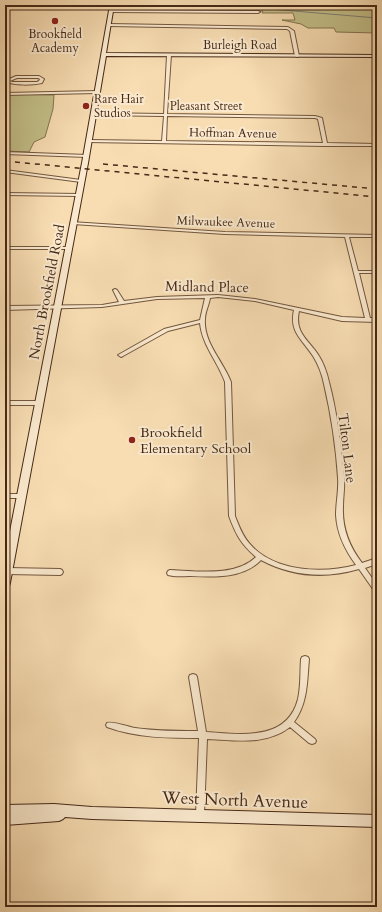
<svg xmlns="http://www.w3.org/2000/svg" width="382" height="912" font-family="Cardo,serif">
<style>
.green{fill:#c3bf89;stroke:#847450}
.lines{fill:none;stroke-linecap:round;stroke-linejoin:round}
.stream{stroke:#7b8076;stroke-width:1}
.street-casing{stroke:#72563e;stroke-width:2}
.secondary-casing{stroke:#452917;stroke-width:2}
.street{fill:#fae9ce;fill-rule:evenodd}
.secondary{fill:#fae9ce;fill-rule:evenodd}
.rail{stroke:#452917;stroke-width:1.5;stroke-dasharray:5 5;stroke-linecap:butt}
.poi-dot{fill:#8f2418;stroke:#fae9ce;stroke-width:1.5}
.labels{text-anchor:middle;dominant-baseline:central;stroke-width:4;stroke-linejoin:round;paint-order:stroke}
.far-poi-label{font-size:12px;fill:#452917;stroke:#fae9ce}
.far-street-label{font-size:12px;fill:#452917;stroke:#fae9ce}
.street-label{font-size:14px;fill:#452917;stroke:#fae9ce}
.poi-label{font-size:14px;fill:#452917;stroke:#fae9ce;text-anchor:start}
.near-street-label{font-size:17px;fill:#452917;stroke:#fae9ce}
</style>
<rect width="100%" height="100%" fill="#f8ddb3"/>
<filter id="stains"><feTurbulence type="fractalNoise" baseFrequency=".005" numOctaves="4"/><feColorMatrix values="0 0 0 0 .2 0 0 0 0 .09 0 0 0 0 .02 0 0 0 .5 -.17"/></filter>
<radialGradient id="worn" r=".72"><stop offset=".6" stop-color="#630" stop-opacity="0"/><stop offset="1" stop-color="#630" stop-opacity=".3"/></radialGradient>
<path class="green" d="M155,5H377V33L336,32L334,28H308L301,24L282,20H295L293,13H262L263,11H246L154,10Z
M5,94L54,95L53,109L45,137L34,142L29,152L5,151Z"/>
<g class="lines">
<path class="stream" d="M222,5L377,18"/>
<g class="street-casing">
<path id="street" d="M111,10L258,11L260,12L258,13L110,12Z
M109,24L288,27L294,31L299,56L297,57L295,56L290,31L287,29L108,26Z
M169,54L171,55L167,114L315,116L322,118L327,143L377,144V146H325L88,142V140H89L162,141L164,116L93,115L91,114L93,113L164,114L167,55ZM167,116L315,118L318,119L323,143L166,141Z
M16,76H39L44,79L42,83C33,85 13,86 5,81ZM17,78H38L40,79L39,81L37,82H12L10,81Z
M98,91V93H97L5,95V93Z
M5,152L87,155L89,156L87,157L5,154Z
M5,170L81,180L83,181L81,182L5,172Z
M5,193L79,194L81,195L79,196L5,195Z
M71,222L225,232L377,235V237H349L358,271H377V273H359L370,318H377V322L342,321L299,311C294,333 309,340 319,356C324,364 327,373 329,382C337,412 341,445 344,476C345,486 343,496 343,507C342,529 349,546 362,563L377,558V564L365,568L377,585V593L375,592L359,569C325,579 291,576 261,560C243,579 214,577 190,576C182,576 175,577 168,575L167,573L168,571L170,570C197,571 236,577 256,557C241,544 236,535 229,516L225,382C218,362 202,345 200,323L168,331L123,356L121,357L118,355L164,329L200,320L205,298L157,299L102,307L5,310V306L102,305L119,302L113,290L115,289L117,290L124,301L157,297L218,295L255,299L342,317L365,318L345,237L225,234L73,224H71ZM218,297L255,301L294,310C289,332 302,339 313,356C318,364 322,374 324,384C331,414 336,447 338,478C339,490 336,502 336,515C337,534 345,550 356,565C322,574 273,572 249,543C242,535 239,526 235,516L231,382C223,361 203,342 205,319C205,312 209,305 210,298Z
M5,247H69L71,248L69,249H5Z
M5,401H40L43,403L40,405H5Z
M5,494H22L25,496L22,498H5Z
M7,568L60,569L62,570L63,572L62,574L60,575L7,574L5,573V569Z
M305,656L308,657L309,659C307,681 308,703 294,722L315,739L316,741L315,743L312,744L309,743L290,727C266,746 234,740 207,739L204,815L203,818L200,819L197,818L196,815L199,738C168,738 137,738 107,727L106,725L107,723C113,721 128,727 135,728C156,731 177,731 198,731L189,677L190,675L193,674L196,675L197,677L206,732C240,734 287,742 298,699C301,686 300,672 301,659L302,657Z"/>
</g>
<g class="secondary-casing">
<path id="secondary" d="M110,5H114L106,53L377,55V57L106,56L88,163L10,583L9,586L5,587V557L82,163Z
M54,804L92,807L377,815V827L92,819L65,817L63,819L59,821L5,825V805Z"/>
</g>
<use href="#street" class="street"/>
<use href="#secondary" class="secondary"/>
<path class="rail" d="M5,161L377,197
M103,164L377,189"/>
</g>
<g class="poi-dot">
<circle cx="55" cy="21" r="4"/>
<circle cx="86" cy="106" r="4"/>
<circle cx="132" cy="440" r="4"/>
</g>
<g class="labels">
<g class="far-poi-label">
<text x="55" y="34">Brookfield<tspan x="55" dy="14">Academy</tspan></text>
<text x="94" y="99" text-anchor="start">Rare Hair<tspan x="94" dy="14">Studios</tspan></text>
</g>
<g class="far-street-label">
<text x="240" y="45">Burleigh Road</text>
<text x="206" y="106">Pleasant Street</text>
<text transform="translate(233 133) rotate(1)">Hoffman Avenue</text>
<text transform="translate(226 222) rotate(2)">Milwaukee Avenue</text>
</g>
<g class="street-label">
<text transform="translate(207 287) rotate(1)">Midland Place</text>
<text transform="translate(47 292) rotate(-79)">North Brookfield Road</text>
<text transform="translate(347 448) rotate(83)">Tilton Lane</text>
</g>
<g class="poi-label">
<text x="140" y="432">Brookfield<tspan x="140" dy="16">Elementary School</tspan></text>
</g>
<g class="near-street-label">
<text transform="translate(235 800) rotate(2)">West North Avenue</text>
</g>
</g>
<rect width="382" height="912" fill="none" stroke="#f8ddb3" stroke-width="20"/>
<rect x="6" y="6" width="370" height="900" fill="none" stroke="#452917" stroke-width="2"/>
<rect x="10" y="10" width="362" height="892" fill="none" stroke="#452917"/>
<rect width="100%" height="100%" filter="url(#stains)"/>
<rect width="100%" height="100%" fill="url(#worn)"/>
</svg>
